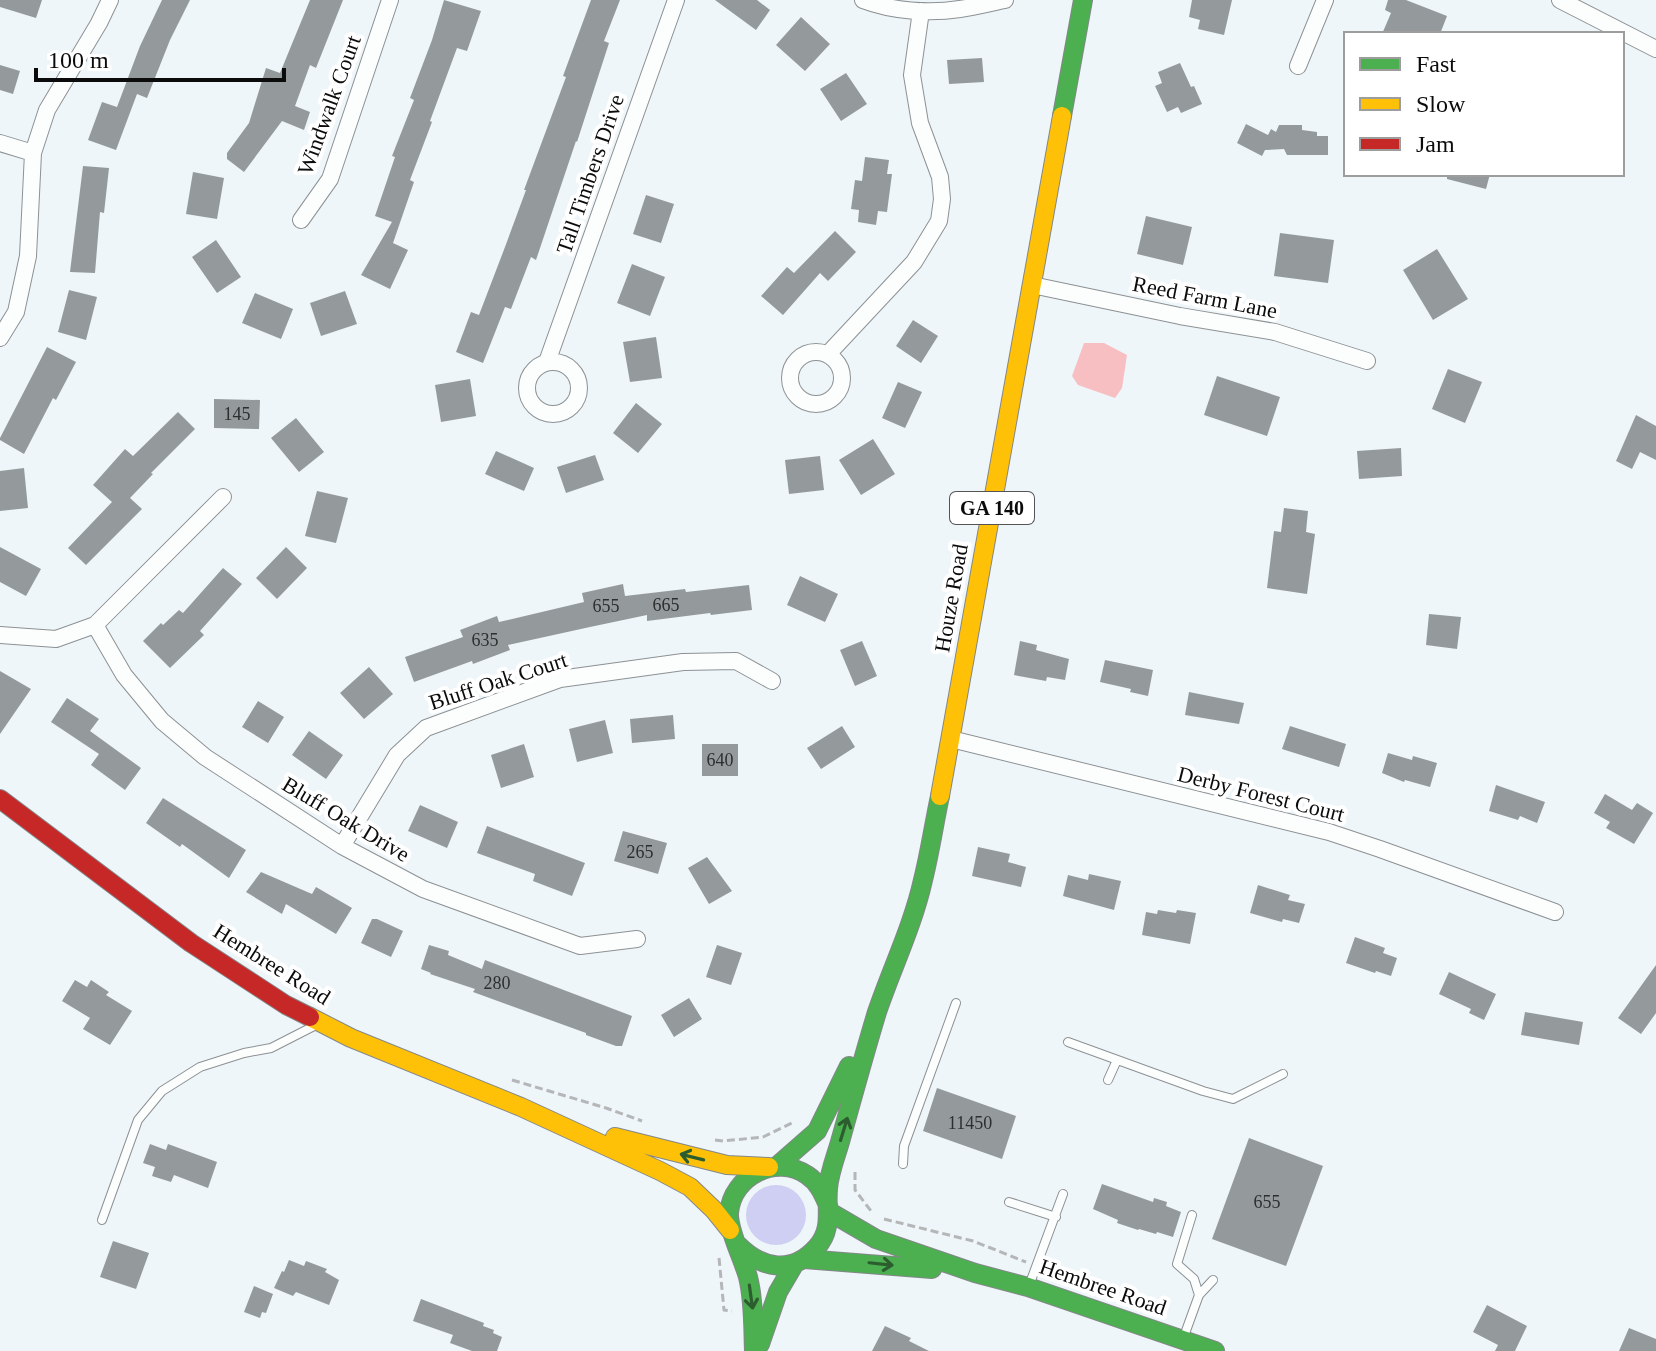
<svg xmlns="http://www.w3.org/2000/svg" width="1656" height="1351" font-family="Georgia,serif">
<style>
.green{fill:#cecff2}
.water{fill:#f8bfc3}
.building{fill:#949a9c}
.lines{fill:none;stroke-linecap:round;stroke-linejoin:round}
.lane-casing{stroke:#8d9193;stroke-width:10}
.street-casing{stroke:#8d9193;stroke-width:18}
.fast-casing{stroke:#848789;stroke-width:20}
.slow-casing{stroke:#848789;stroke-width:20}
.jam-casing{stroke:#848789;stroke-width:20}
.path{stroke:#b5b6b7;stroke-width:3;stroke-dasharray:8 4;stroke-linecap:butt}
.lane{stroke:#fcfefe;stroke-width:8}
.street{stroke:#fcfefe;stroke-width:16}
.fast{stroke:#4caf50;stroke-width:18}
.slow{stroke:#ffc107;stroke-width:18}
.jam{stroke:#c62828;stroke-width:18}
.oneway{stroke:#2c5d2e}
.labels{text-anchor:middle;dominant-baseline:central;stroke-width:8;stroke-linejoin:round;paint-order:stroke}
.number-label{font-size:18px;fill:#2d2f2f}
.shield{fill:#fff;stroke:#545454;stroke-width:2}
.shield-label{font-size:20px;font-weight:bold;fill:#0b0b0b}
.street-label{font-size:22px;fill:#0b0b0b;stroke:#fff}
</style>
<rect width="100%" height="100%" fill="#eef6fa"/>
<path class="green" d="M746 1215a30 30 0 1 1 60 0a30 30 0 1 1-60 0Z"/>
<path class="water" d="M1084,343H1104L1127,355L1122,388L1115,398L1078,385L1072,376Z"/>
<path class="building" d="M0,0H42L36,18L0,7Z
M162,0H190L170,40L147,98L137,94L116,150L88,140L102,102L117,107L140,46Z
M310,0H343L316,68L310,65L295,106L310,112L304,130L282,121L244,172L227,159V153L249,123L266,68L280,73Z
M444,0L481,11L467,51L457,48L430,121L432,122L410,180L414,182L393,243L408,250L390,289L361,275L392,222L375,216L395,157L392,156L414,100L410,98L432,40Z
M591,0H620L604,41L609,43L577,142L576,141L536,260L531,257L511,309L505,307L483,363L456,352L471,312L479,315L505,247L526,190H524L566,77L563,76Z
M715,0H757L770,10L756,30Z
M1192,0H1232L1224,35L1198,29L1200,20L1189,17Z
M1388,0H1406L1447,16L1440,34H1382L1391,13L1385,10Z
M801,17L830,44L805,71L776,45Z
M982,58L984,82L949,84L947,60Z
M1180,63L1191,87L1194,86L1202,104L1181,113L1178,107L1167,112L1155,86L1162,83L1158,72Z
M0,65L20,71L13,94L0,90Z
M846,73L867,104L841,121L820,89Z
M1246,124L1268,135L1271,129L1276,132L1279,125H1302V130L1317,132V136H1328V155H1287L1284,149L1265,150L1262,156L1237,143Z
M865,157L889,160L887,174H892L887,212L878,211L876,225L858,222L859,210L851,209L855,180L862,181Z
M83,166L109,168L104,213L100,212L95,273L70,272Z
M193,172L224,178L217,219L186,214Z
M1447,174H1490L1486,189L1447,179Z
M646,195L674,204L661,243L633,234Z
M1146,216L1192,227L1183,265L1137,254Z
M835,231L856,252L828,281L820,273L783,315L761,296L787,267L794,273Z
M1280,233L1334,240L1328,283L1274,276Z
M216,240L241,277L217,293L192,257Z
M1437,249L1468,299L1433,320L1403,270Z
M632,264L665,277L650,316L617,303Z
M69,290L97,297L86,340L58,332Z
M345,291L357,324L321,336L310,303Z
M255,293L293,309L281,339L242,323Z
M913,320L938,336L921,363L896,346Z
M656,337L662,378L630,382L623,342Z
M47,347L76,362L56,400L53,398L24,454L0,440V438Z
M1448,369L1482,382L1465,423L1432,409Z
M1217,376L1280,397L1267,436L1204,415Z
M470,379L476,416L441,422L435,385Z
M898,382L922,392L905,428L882,418Z
M214,399L260,400L259,429L214,428Z
M636,403L662,424L638,453L613,433Z
M178,412L195,429L151,473L153,474L130,498L142,509L86,565L68,548L112,502L93,485L125,449L133,456Z
M1636,415L1656,426V460L1640,452L1632,469L1616,461Z
M296,418L324,452L299,472L271,438Z
M873,439L895,474L861,495L839,460Z
M1401,448L1402,476L1359,479L1357,451Z
M496,451L534,468L524,491L485,474Z
M595,455L604,480L566,493L557,467Z
M820,456L824,490L789,494L785,460Z
M24,468L28,508L0,511V471Z
M317,491L348,498L336,543L305,536Z
M1284,508L1308,511L1306,532L1315,534L1307,594L1267,588L1274,531L1281,532Z
M0,547L41,569L26,596L0,582Z
M286,547L307,568L277,599L256,578Z
M223,568L242,584L200,631L204,635L170,668L143,641L161,623L163,625L179,610L183,613Z
M800,576L838,594L825,622L787,605Z
M623,584L625,596L685,589L686,592L749,585L752,610L711,615L710,613L647,621V615L590,627L508,645L510,650L473,664L472,661L414,682L405,657L463,637L460,630L497,616L499,622L584,602L582,593Z
M1429,614L1461,617L1457,649L1426,645Z
M862,641L877,676L855,686L840,650Z
M1020,641L1037,645L1036,650L1069,659L1065,680L1047,677L1046,681L1014,675Z
M1105,660L1153,670L1148,696L1130,692L1131,689L1100,682Z
M369,667L393,694L364,719L340,693Z
M0,671L31,689L0,734Z
M1189,692L1244,703L1239,724L1185,715Z
M67,698L99,719L90,731L141,768L125,790L91,765L99,754L51,722Z
M258,701L284,717L268,743L242,727Z
M673,715L675,739L632,743L630,719Z
M605,720L613,753L577,762L569,729Z
M842,726L855,747L821,769L807,748Z
M1290,726L1346,744L1339,767L1282,749Z
M309,731L343,755L326,779L292,755Z
M524,744L534,777L501,788L491,755Z
M702,744H738V776H702Z
M1388,753L1412,760L1413,756L1437,763L1430,787L1405,780L1404,782L1382,773Z
M1496,785L1545,802L1537,823L1520,816L1518,820L1489,811Z
M1605,794L1632,810L1637,803L1653,813L1634,844L1606,828L1610,822L1594,813Z
M163,798L246,850L229,878L182,844L180,847L146,823Z
M420,805L458,822L447,848L408,831Z
M487,826L585,863L572,896L533,881L535,874L477,853Z
M623,831L667,843L658,874L614,861Z
M978,847L1010,854L1008,862L1026,867L1021,887L972,876Z
M707,857L732,891L709,904L688,868Z
M261,872L312,894L316,887L352,908L336,934L286,904L282,914L246,892Z
M1089,874L1121,881L1114,910L1063,896L1068,875L1088,880Z
M1258,885L1290,895L1288,900L1305,904L1299,923L1283,919L1282,922L1250,913Z
M1158,910L1176,913L1177,910L1196,913L1190,944L1142,935L1146,912L1157,914Z
M372,919H377L403,931L391,957L361,943Z
M1355,937L1385,948L1383,953L1397,958L1391,976L1376,971L1375,973L1346,963Z
M429,945L449,951L448,955L482,969L485,960L632,1016L622,1046H616L586,1035V1033L473,992L475,989L430,974L431,973L421,969Z
M717,945L742,953L731,985L706,977Z
M1656,965V1013L1641,1034L1618,1018Z
M1449,972L1496,994L1484,1020L1469,1013L1471,1009L1439,994Z
M75,980L87,987L91,980L109,992L106,995L132,1011L110,1045L83,1029L90,1018L62,1001Z
M689,998L702,1019L674,1037L661,1015Z
M1525,1012L1583,1022L1579,1045L1521,1035Z
M937,1088L1016,1116L1002,1159L923,1131Z
M1249,1138L1323,1166L1286,1266L1212,1239Z
M150,1144L166,1150L168,1144L217,1162L208,1188L174,1175L171,1182L152,1176L155,1167L143,1163Z
M1102,1184L1153,1202L1154,1198L1167,1202L1166,1206L1181,1212L1173,1237L1157,1232L1156,1234L1139,1229L1138,1230L1117,1223L1118,1220L1093,1209Z
M113,1241L149,1253L136,1289L100,1277Z
M289,1260L304,1266L306,1261L327,1269L325,1272L339,1280L329,1305L296,1292L293,1296L274,1288L282,1271L284,1272Z
M254,1286L273,1294L266,1313L262,1312L260,1318L244,1312Z
M421,1299L484,1323L483,1326L494,1330L493,1333L502,1337L497,1351H472L450,1343L453,1335L413,1321Z
M1487,1305L1527,1326L1515,1351H1495L1498,1345L1473,1332Z
M885,1326L911,1338L909,1341L929,1351H872Z
M1629,1328L1656,1339V1351H1619Z"/>
<g class="lines">
<g class="lane-casing">
<path id="lane" d="M1068,1042L1203,1091L1233,1099L1283,1074
M1108,1080L1117,1060
M903,1164L904,1146L956,1003
M1009,1202L1056,1217
M1192,1215L1177,1264L1194,1279L1199,1295
M102,1220L138,1120L162,1091L200,1067L244,1053L271,1048L316,1025
M1030,1283L1063,1194
M1183,1339L1199,1295L1213,1280"/>
</g>
<g class="street-casing">
<path id="street" d="M863,0C892,11 929,14 960,9C975,7 990,3 1005,0
M1560,0L1656,49
M1298,66L1325,0
M0,143L33,153
M301,220L330,179L390,0
M1032,285L1180,316L1275,332L1367,361
M0,338L16,312L28,256L33,153L47,110L99,23L110,0
M790 378a26 26 0 1 1 52 0a26 26 0 1 1-52 0Z
M828,354L914,262L939,221L942,199L940,177L920,123L912,75L921,11
M547,362L676,0
M527 388a26 26 0 1 1 52 0a26 26 0 1 1-52 0Z
M95,625L124,675L162,721L205,757L342,846L423,889L580,946L637,939
M0,635L56,639L95,625L223,497
M951,739L1329,832L1380,849L1555,912
M342,846L397,755L426,728L560,679L683,662L736,661L772,681"/>
</g>
<g class="fast-casing">
<path id="fast" d="M1062,116L1083,0
M777,1166L817,1131L849,1066
M828,1211L876,1239L975,1273L1028,1287L1215,1351
M738,1245C762,1269 792,1275 817,1247C833,1229 826,1210 828,1189C829,1173 836,1156 840,1142C852,1099 864,1055 877,1012C892,968 913,925 923,880C930,852 934,824 940,796
M804,1259L932,1269
M760,1344L778,1292L795,1263
M754,1351C753,1327 754,1301 748,1277C743,1259 728,1230 729,1213C732,1176 776,1154 807,1175C818,1182 823,1194 828,1205"/>
</g>
<g class="slow-casing">
<path id="slow" d="M940,796L1062,116
M310,1017L351,1038L521,1107L660,1171L690,1187L714,1210L730,1230
M615,1137L727,1165L769,1167"/>
</g>
<g class="jam-casing">
<path id="jam" d="M0,799L191,943L286,1005L310,1017"/>
</g>
<path class="path" d="M512,1080L606,1108L642,1121
M715,1140L723,1141L763,1137L792,1123
M855,1172V1190L871,1211
M884,1219L973,1241L1026,1262
M719,1258L724,1310L732,1311
M1048,1270L1075,1280"/>
<use href="#lane" class="lane"/>
<use href="#street" class="street"/>
<use href="#fast" class="fast"/>
<use href="#slow" class="slow"/>
<use href="#jam" class="jam"/>
</g>
<defs><path id="oneway-shaft" d="M-6 0H5M1.5-3L5.5 0L1.5 3" fill="none" stroke-width="1.6" stroke-linecap="round" stroke-linejoin="round" transform="scale(2)"/></defs>
<g class="oneway">
<use href="#oneway-shaft" transform="translate(844 1129) rotate(-73)"/>
<use href="#oneway-shaft" transform="translate(692 1157) rotate(-166)"/>
<use href="#oneway-shaft" transform="translate(881 1264) rotate(6)"/>
<use href="#oneway-shaft" transform="translate(751 1297) rotate(82)"/>
</g>
<g class="labels">
<g class="number-label">
<text x="237" y="414">145</text>
<text x="666" y="605">665</text>
<text x="606" y="606">655</text>
<text x="485" y="640">635</text>
<text x="720" y="760">640</text>
<text x="640" y="852">265</text>
<text x="497" y="983">280</text>
<text x="970" y="1123">11450</text>
<text x="1267" y="1202">655</text>
</g>
<rect class="shield" x="950" y="492" width="84" height="32" rx="6"/>
<g class="shield-label">
<text x="992" y="508">GA 140</text>
</g>
<g class="street-label">
<text transform="translate(329 105) rotate(-70)">Windwalk Court</text>
<text transform="translate(590 174) rotate(-71)">Tall Timbers Drive</text>
<text transform="translate(1205 297) rotate(11)">Reed Farm Lane</text>
<text transform="translate(951 598) rotate(-80)">Houze Road</text>
<text transform="translate(498 681) rotate(-18)">Bluff Oak Court</text>
<text transform="translate(1261 794) rotate(14)">Derby Forest Court</text>
<text transform="translate(346 819) rotate(31)">Bluff Oak Drive</text>
<text transform="translate(272 964) rotate(32)">Hembree Road</text>
<text transform="translate(1103 1287) rotate(19)">Hembree Road</text>
</g>
</g>
<rect x="1344" y="32" width="280" height="144" fill="#ffffff" stroke="#9d9d9d" stroke-width="2"/>
<rect x="1360" y="58" width="40" height="12" fill="#4caf50" stroke="#9d9d9d" stroke-width="2"/>
<text x="1416" y="72" font-size="24" fill="#0b0b0b">Fast</text>
<rect x="1360" y="98" width="40" height="12" fill="#ffc107" stroke="#9d9d9d" stroke-width="2"/>
<text x="1416" y="112" font-size="24" fill="#0b0b0b">Slow</text>
<rect x="1360" y="138" width="40" height="12" fill="#c62828" stroke="#9d9d9d" stroke-width="2"/>
<text x="1416" y="152" font-size="24" fill="#0b0b0b">Jam</text>
<path d="M36 68v12h248v-12" fill="none" stroke="#0b0b0b" stroke-width="4"/>
<text x="48" y="68" font-size="24" fill="#0b0b0b" stroke="#ffffff" stroke-width="6" paint-order="stroke">100 m</text>
</svg>
